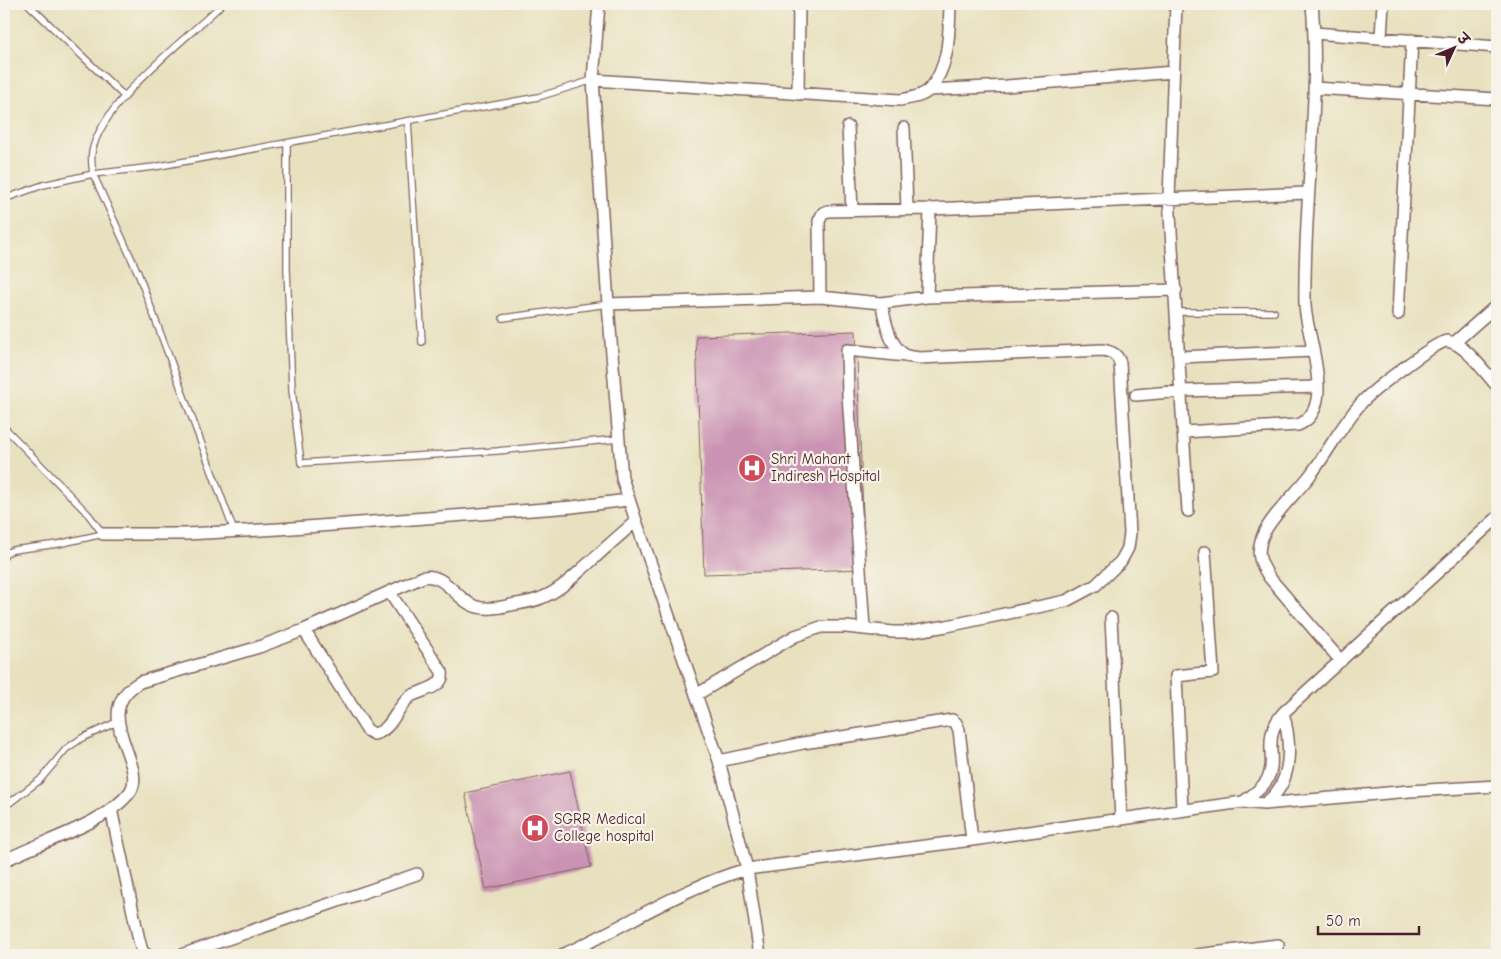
<svg xmlns="http://www.w3.org/2000/svg" width="1501" height="959" font-family="'Comic Neue','Playpen Sans Deva',sans-serif">
<style>
.building{fill:#cb93b3}
.lines{fill:none;stroke-linecap:round;stroke-linejoin:round}
.service-casing{stroke:#81635f;stroke-width:8}
.minor-casing{stroke:#81635f;stroke-width:14}
.service{stroke:#fff;stroke-width:5.5}
.minor{stroke:#fff;stroke-width:11}
.labels{text-anchor:middle;dominant-baseline:central;stroke-width:4.5;stroke-linejoin:round;paint-order:stroke}
.poi-label{font-size:15px;fill:#4a1f2b;stroke:#f7f3e8;text-anchor:start}
</style>
<rect width="100%" height="100%" fill="#f7f3e8"/>
<filter id="ink" filterUnits="userSpaceOnUse"><feTurbulence type="fractalNoise" baseFrequency=".02" numOctaves="2"/><feDisplacementMap in="SourceGraphic" scale="10" xChannelSelector="R" yChannelSelector="G"/><feConvolveMatrix kernelMatrix="1 2 1 2 8 2 1 2 1" color-interpolation-filters="sRGB"/></filter>
<filter id="wash" filterUnits="userSpaceOnUse"><feTurbulence type="fractalNoise" baseFrequency=".0096" numOctaves="4" result="noise"/><feDisplacementMap in="SourceGraphic" scale="20" xChannelSelector="R" yChannelSelector="G"/><feGaussianBlur stdDeviation="1.12" result="paint"/><feColorMatrix in="noise" values="0 0 0 0 0 0 0 0 0 0 0 0 0 0 0 0 0 1.4 0 .05"/><feComposite in="paint" operator="in"/></filter>
<g filter="url(#wash)">
<rect width="100%" height="100%" fill="#e8e1bf"/>
<g id="blocks">
<path class="building" d="M856,331L865,569L704,574L696,336Z
M570,771L591,867L486,889L465,793Z"/>
</g>
</g>
<g filter="url(#ink)">
<use href="#blocks" fill-opacity="0" stroke="#81635f" stroke-width="1"/>
<g class="lines">
<g class="service-casing">
<path id="service" d="M28,4L125,97
M222,4C186,40 102,101 92,152C91,159 92,167 93,174L138,273L234,531
M408,121L422,342
M287,143V269L292,390L301,463L497,451L618,439
M4,199L43,185L93,174L154,167L538,97L593,80
M1177,312H1274
M503,318L608,304
M4,427L88,514L103,534L58,544L13,550L6,553L4,557
M4,807L40,780L66,749L82,738L119,721"/>
</g>
<g class="minor-casing">
<path id="minor" d="M599,4L593,80L608,304L622,478L636,521L719,761L747,869L760,955
M1176,4L1169,198L1188,511
M1314,33L1497,47
M1381,37L1383,4
M593,80L900,100C910,98 922,97 929,90C950,67 949,32 950,4
M1314,88L1497,99
M929,90L1007,86L1173,72
M798,94L799,4
M848,127L852,210
M904,128L907,209
M820,297L819,221L823,213L828,211L930,209L1308,193
M927,297L930,209
M608,304L820,297L881,303L927,297L1176,290
M1398,314L1412,40
M1454,343L1497,305
M1180,357L1313,351
M1136,395L1182,391L1318,387
M1184,432L1298,425C1338,409 1306,336 1305,305C1303,204 1321,104 1312,4
M103,534H186L279,529L572,507L628,500
M1111,618L1121,819
M864,628L848,395L847,350L906,356
M304,630L367,730L374,734C393,730 396,706 411,696C421,690 445,688 442,672L390,593
M1341,661L1269,577C1259,561 1256,553 1263,535C1270,518 1296,493 1308,478C1328,453 1342,423 1364,400C1374,390 1437,340 1447,341C1465,343 1485,373 1497,386
M696,695L795,636L821,627H846L893,632H910L947,626L1066,601L1096,585L1121,561L1128,548L1130,533L1120,363C1117,354 1112,352 1103,350L918,358C915,357 910,357 907,356C888,347 886,320 881,303
M719,761L803,743L952,720L956,723L959,730L972,840
M1243,802C1252,795 1261,790 1267,780C1279,758 1260,740 1283,713L1497,518
M1264,804C1268,801 1273,797 1276,793C1293,772 1290,737 1283,713
M111,809L139,940L142,951L147,955
M1182,810L1176,676L1213,672L1205,552
M4,861C39,842 106,824 130,792C149,765 87,712 140,682L259,647L304,630L423,577C443,573 454,595 470,604C482,611 498,608 511,605C521,603 532,602 541,598C560,591 575,575 590,562C605,548 620,535 636,521
M181,955L417,874
M562,955C625,927 680,888 747,869L972,840L1243,802L1264,804L1410,791L1497,786
M1197,955L1278,945"/>
</g>
<use href="#service" class="service"/>
<use href="#minor" class="minor"/>
</g>
</g>
<defs>
<g id="hospital-disc" transform="scale(1.4375)"><circle r="9.5" fill="#d1495b" stroke="#f7f3e8"/><path d="M-5-5h3v3.5h4V-5h3V5h-3V1.5h-4V5h-3Z" fill="#fff"/></g>
</defs>
<g fill-rule="evenodd">
<use href="#hospital-disc" x="752" y="468"/>
<use href="#hospital-disc" x="535" y="828"/>
</g>
<g class="labels">
<g class="poi-label">
<text x="771" y="459">Shri Mahant<tspan x="771" dy="17">Indiresh Hospital</tspan></text>
<text x="554" y="819">SGRR Medical<tspan x="554" dy="17">College hospital</tspan></text>
</g>
</g>
<rect width="1501" height="959" fill="none" stroke="#f7f3e8" stroke-width="20"/>
<g transform="translate(1454 48) rotate(46)" stroke="#f7f3e8" stroke-width="4" paint-order="stroke">
<path d="M0-4L9 19L0 12L-9 19Z" fill="#4a1f2b"/>
<text y="-8" font-size="14" font-weight="bold" text-anchor="middle" fill="#4a1f2b">उ</text>
</g>
<path d="M1318 926v8h101v-8" fill="none" stroke="#4a1f2b" stroke-width="2.5"/>
<text x="1326" y="926" font-size="15" fill="#4a1f2b" stroke="#f7f3e8" stroke-width="4" paint-order="stroke">50 m</text>
</svg>
